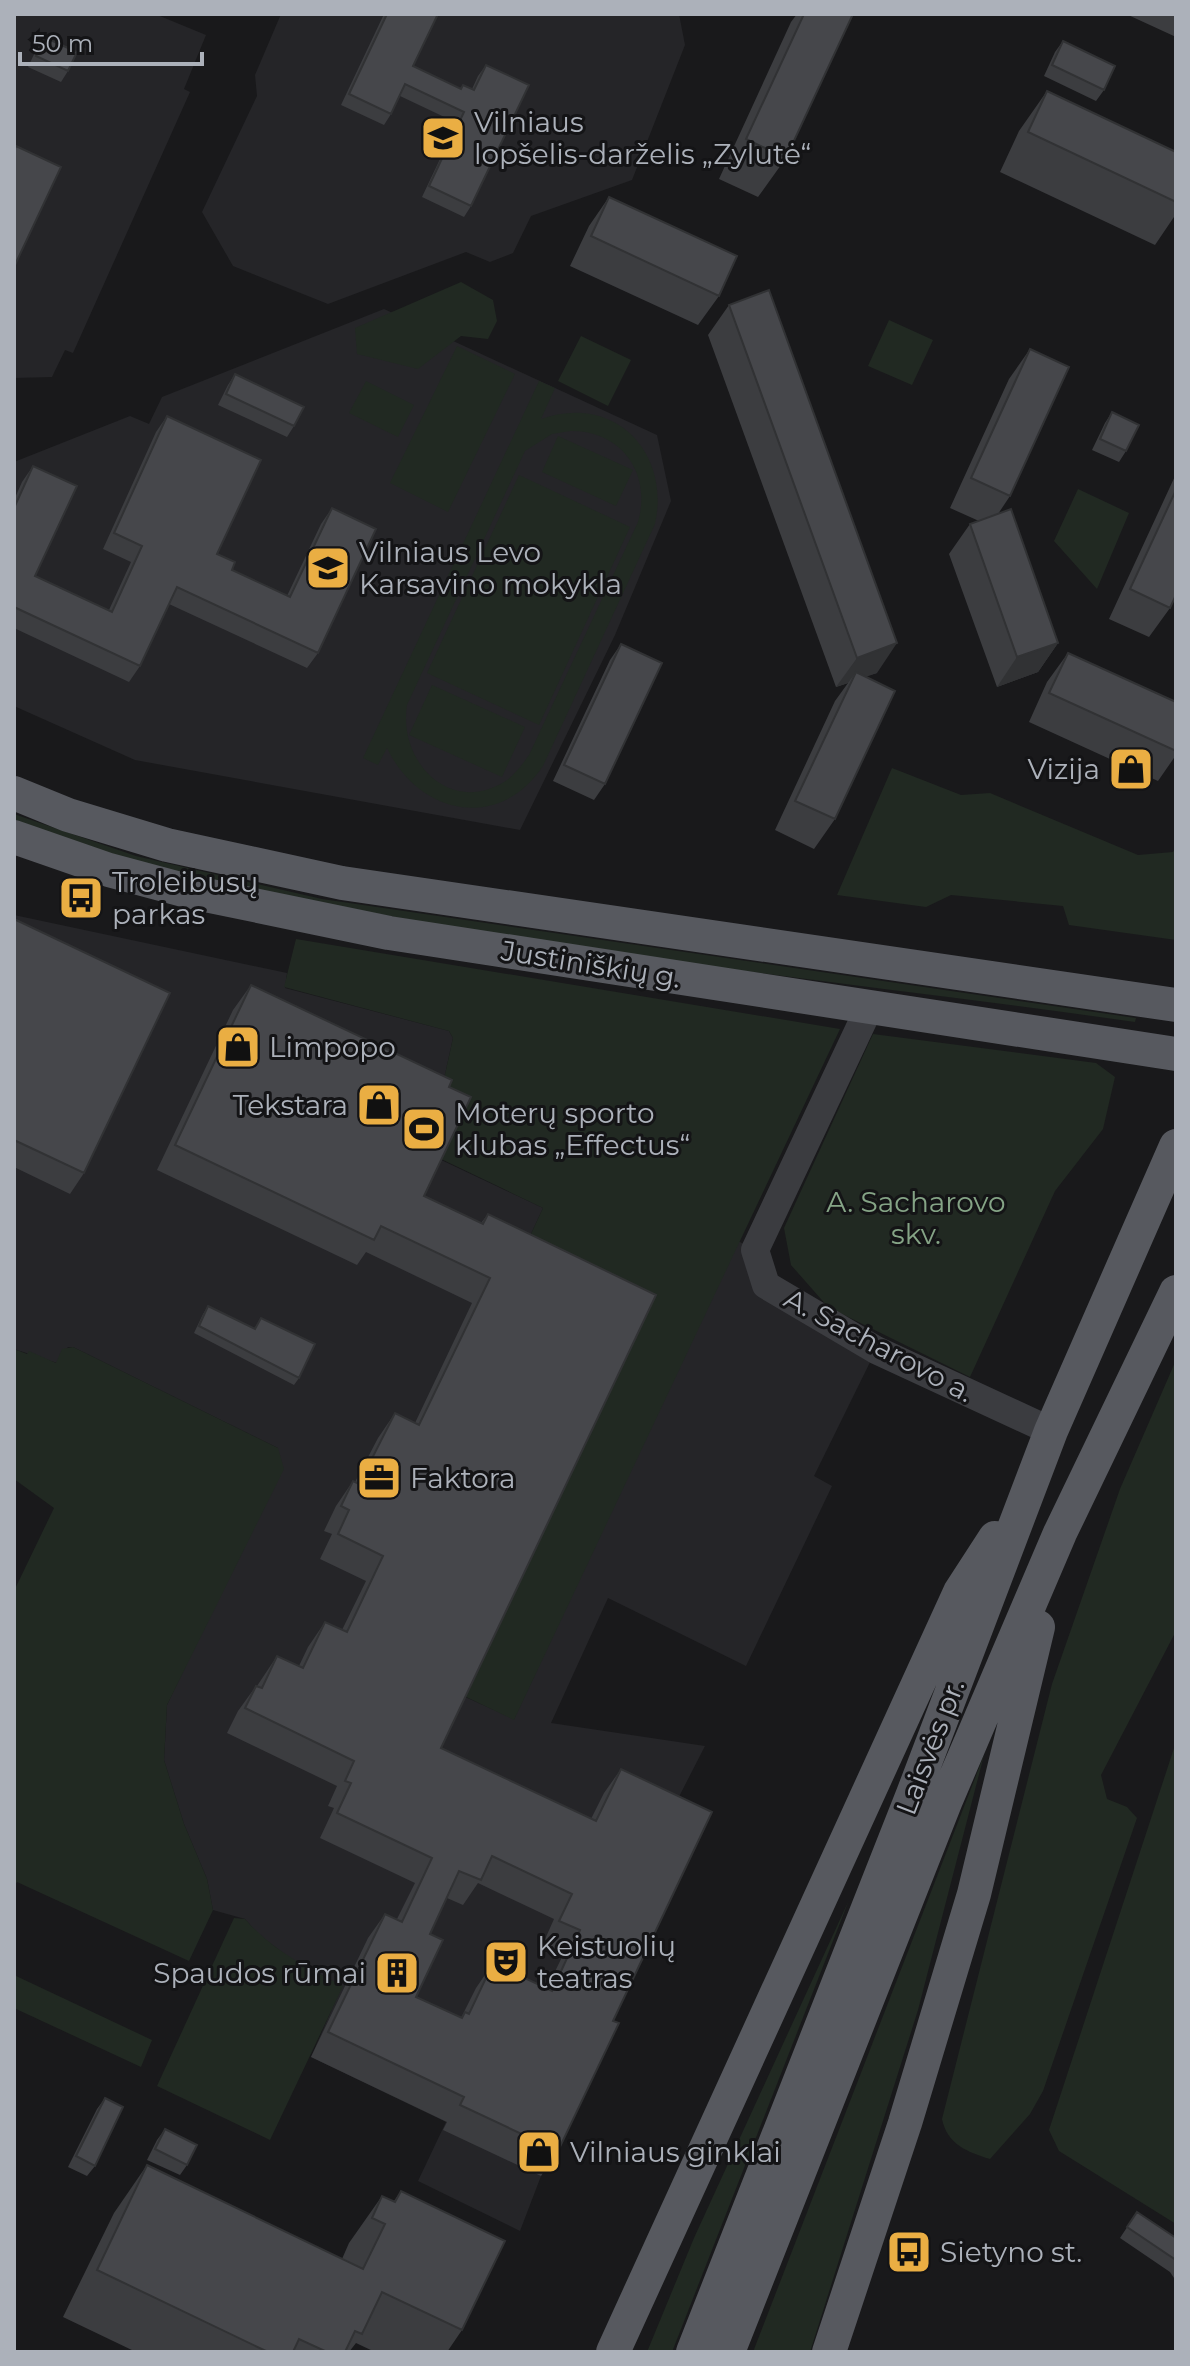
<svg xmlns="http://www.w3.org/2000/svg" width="1190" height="2366" font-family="Montserrat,sans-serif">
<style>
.built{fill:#252528}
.green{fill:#212922;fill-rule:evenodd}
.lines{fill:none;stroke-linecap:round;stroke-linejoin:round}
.minor{stroke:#3b3c40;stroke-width:28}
.major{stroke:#57595f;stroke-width:34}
.wall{fill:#3c3d40;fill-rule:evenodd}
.shaded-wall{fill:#313234}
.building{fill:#46474b;stroke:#313234;stroke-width:2;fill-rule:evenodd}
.labels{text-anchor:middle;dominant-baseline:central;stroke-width:6;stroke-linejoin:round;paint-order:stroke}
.poi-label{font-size:28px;fill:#acb1ba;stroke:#141416;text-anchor:start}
.street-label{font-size:28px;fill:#acb1ba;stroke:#141416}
.park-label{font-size:28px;fill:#85a486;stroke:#141416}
</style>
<rect width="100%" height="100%" fill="#19191b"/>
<path class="built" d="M14,14H155L206,35L184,89L190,92L73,353L65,350L52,377L14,378Z
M281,14H679L685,45L632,180L531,216L513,253L490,262L466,252L328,304L233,266L202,212L257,96L255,75Z
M384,309L657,435L671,501L615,635L520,830L135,760L14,706V462L130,416L149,424L162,397Z
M14,915L287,973L285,988L449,1031L453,1038L442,1088L437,1158L543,1208L518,1262L461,1695L514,1719L738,1241L755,1250L767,1286L876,1350L814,1476L832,1486L746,1666L608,1598L551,1723L705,1746L666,1822L596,2045L601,2048L541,2176L520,2231L418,2181L446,2122L311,2057L342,1986L291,1959L258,1934L245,1919L213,1910L207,1879L184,1824L164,1760L167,1705L196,1644L278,1448L73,1347H68L57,1363L14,1349Z"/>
<path class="green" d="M461,282L493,300L497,321L488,339L461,336L418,369L357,354L355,328Z
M889,320L933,340L912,385L868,366Z
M581,336L631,360L608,406L558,381Z
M457,346L515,374L448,512L390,483Z
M366,381L414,405L398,437L349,413Z
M539,381L555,388L541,419C614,393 671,452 655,524L543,766C499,832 419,815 387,748L378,765L363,758ZM570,431C621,430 652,473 638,522L529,755C522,765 514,776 504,782C450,815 398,762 407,705L525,451L552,434Z
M558,436L633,470L616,506L542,472Z
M519,475L630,527L539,725L427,673Z
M1078,489L1129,513L1097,589L1054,541Z
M432,685L525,727L502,777L409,735Z
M892,768L961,795L990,793L1138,855L1173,852L1176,846V940L1069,925L1063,906L951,895L926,907L837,895Z
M14,814L136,856L322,899L1136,1018L1135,1022C874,985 612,960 353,909C278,894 202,881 129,860C90,849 52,834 14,821Z
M296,939L840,1029L514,1720L460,1694L518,1262L543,1208L437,1157L442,1088L453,1038L449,1031L284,987Z
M873,1034L1096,1063L1115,1077L1103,1129L1055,1191L970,1377L828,1307L791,1265L784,1228Z
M73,1347L278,1448L284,1469L167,1705L164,1760L184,1824L207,1879L213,1910L189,1961L17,1882L14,1887V1591L54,1508L14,1479V1349L27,1354L29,1351L56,1363L62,1349Z
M1176,1360V1631L1101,1775L1107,1799L1127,1807L1137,1818L1043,2091L1030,2114L990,2159C967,2152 947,2144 942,2119L1052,1684L1120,1489Z
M1176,1742V2224L1059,2151L1049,2130Z
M984,1755L918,2010L810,2352H753Z
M849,1900L672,2352H647L694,2238Z
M234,1918L245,1919C272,1950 307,1968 343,1986L270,2140L157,2086Z
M14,1975L152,2040L141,2067L14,2008Z"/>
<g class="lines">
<path class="minor" d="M869,1008L755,1250L766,1285L876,1350L1051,1431"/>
<path class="major" d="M14,793L68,815L167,845L342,883L1176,1005
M14,837L109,870L191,892L389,933L1176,1054
M613,2352L960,1592L995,1538
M693,2352L913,1794L1051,1431L1176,1146
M728,2352L946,1800L1060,1533L1176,1292
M829,2352L905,2123L974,1894L1038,1627"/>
</g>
<path class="wall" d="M384,14H438L413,66L461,89H472L478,76L486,65L471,206L464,217L422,197L457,123L400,96L391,114L384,125L341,105Z
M797,14H853L786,158L758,197L719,179L791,22Z
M1126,14H1176V37Z
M44,37L68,71L61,82L28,67L37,48Z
M1063,41L1104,90L1096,101L1044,76L1055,52Z
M1047,91L1176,152V214L1155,245L1000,172L1019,131Z
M609,197L719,296L698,325L570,266L589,226Z
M729,305L877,673L866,676L835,819L814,849L775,830L835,701L848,683L836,687L708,335Z
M1030,349L1010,496L998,514L1058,643L1038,672L997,687L949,554L970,524L979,521L950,508L1009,379Z
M235,374L294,426L287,437L218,405L228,385Z
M1112,412L1126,451L1119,462L1092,450L1105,423Z
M167,416L217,554L232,570L287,596L321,524L332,508L318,653L307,668L169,604L140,666L129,682L14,628V500L22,482L33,466L35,576L109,610L131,562L103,549L156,432Z
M1176,474V595L1170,608L1149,637L1109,619Z
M621,644L605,784L594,800L553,781L610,660Z
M1068,653L1176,702V755L1158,781L1029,722L1047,682Z
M14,919L84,1173L70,1194L14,1167Z
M251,985L449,1087L424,1196L481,1223L488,1214L656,1295L441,1748L591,1819L604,1793L621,1769L613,2021L558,2151L541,2176L443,2130L447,2122L311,2057L368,1938L385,1914L397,1919L415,1883L320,1838L334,1808L328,1806L337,1786L227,1733L238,1711L256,1686H257L277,1656L299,1666L308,1647L325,1622L342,1630L366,1581L320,1559L332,1534L324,1531L336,1506L353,1481L355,1482L378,1438L395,1413L415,1423L472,1303L366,1252L357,1265L157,1170L233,1010ZM478,1883L554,1919L542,1946L563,1955L547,1988L493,1963L476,1988L461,2018L416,1997L430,1934L447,1898L463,1905Z
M208,1306L254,1329L261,1318L299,1378L294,1385L194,1333L203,1314Z
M105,2098L95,2166L87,2176L68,2167L97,2109Z
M165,2129L187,2165L180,2175L147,2160L157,2140Z
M147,2165L342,2259L349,2243L382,2196L394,2201L401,2191L462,2330L447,2352H375L356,2343L349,2352H136L63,2317L114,2213Z
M1137,2212L1176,2238V2281L1170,2272L1120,2238Z"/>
<path class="shaded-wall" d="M897,643L877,673L851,682L856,672L848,683L836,687L857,658Z
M1058,643L1038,672L997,687L1017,657Z"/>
<path class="building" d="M387,14H438L413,66L461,89L463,85L474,90L486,65L529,85L471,206L429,186L464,112L405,84L391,114L349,94Z
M804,14H853L786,158L746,139Z
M44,37L77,52L68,71L36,56Z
M1063,41L1115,66L1104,90L1052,65Z
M1047,91L1176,152V202L1028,132Z
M16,146L61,167L14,267V151Z
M609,197L737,256L719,296L591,236Z
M769,290L897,643L857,658L729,305Z
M1030,349L1069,367L1010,496L971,478Z
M235,374L304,407L294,426L226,394Z
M1112,412L1139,425L1126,451L1100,439Z
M167,416L261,460L217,554L235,562L232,570L290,597L332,508L376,529L318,653L177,587L140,666L14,607V508L33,466L77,486L35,576L112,612L142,546L114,533Z
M1176,490V595L1170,608L1130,589Z
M1011,509L1058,643L1017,657L970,524Z
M621,644L662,663L605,784L564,765Z
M1068,653L1176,702V751L1049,693Z
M856,672L895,691L835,819L795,801Z
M14,919L170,993L84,1173L14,1140Z
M251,985L452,1080L449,1087L471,1097L424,1196L483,1224L488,1214L656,1295L441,1748L596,1821L621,1769L712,1812L613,2021L619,2023L558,2151L460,2105L464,2097L328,2032L385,1914L402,1922L432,1858L337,1813L351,1783L345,1781L354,1761L245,1708L256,1686L262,1688L277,1656L303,1668L325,1622L347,1632L383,1556L338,1534L349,1510L341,1506L353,1481L359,1484L395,1413L419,1425L490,1278L381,1226L374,1240L175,1145ZM492,1856L572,1894L559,1921L580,1930L552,1991L493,1963L469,2014L465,2012L462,2018L416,1997L443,1940L430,1934L459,1871L481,1880Z
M208,1306L255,1329L261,1318L315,1344L299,1378L199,1326Z
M105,2098L123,2107L95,2166L76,2156Z
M165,2129L197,2145L187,2165L155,2149Z
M147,2165L363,2269L385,2224L372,2218L382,2196L395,2202L401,2191L505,2241L462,2330L382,2292L362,2334L355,2331L345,2352H327L299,2339L293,2352H268L97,2270Z
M1137,2212L1176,2238V2260L1127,2227Z"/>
<defs>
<g id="school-square" transform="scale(2.3)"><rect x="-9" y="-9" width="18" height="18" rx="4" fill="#eaae43" stroke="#141416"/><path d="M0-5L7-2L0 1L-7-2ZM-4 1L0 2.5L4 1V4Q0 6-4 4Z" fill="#111"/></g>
<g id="shop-square" transform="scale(2.3)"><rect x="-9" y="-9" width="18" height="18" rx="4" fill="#eaae43" stroke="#141416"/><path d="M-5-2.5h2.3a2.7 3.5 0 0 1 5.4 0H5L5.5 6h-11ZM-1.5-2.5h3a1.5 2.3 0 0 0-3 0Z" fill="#111"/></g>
<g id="bus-square" transform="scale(2.3)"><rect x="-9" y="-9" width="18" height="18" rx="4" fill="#eaae43" stroke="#141416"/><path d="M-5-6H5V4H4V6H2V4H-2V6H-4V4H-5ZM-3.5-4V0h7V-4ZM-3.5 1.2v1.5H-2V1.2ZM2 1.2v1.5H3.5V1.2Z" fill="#111"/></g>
<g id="stadium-square" transform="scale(2.3)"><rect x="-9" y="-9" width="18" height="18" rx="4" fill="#eaae43" stroke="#141416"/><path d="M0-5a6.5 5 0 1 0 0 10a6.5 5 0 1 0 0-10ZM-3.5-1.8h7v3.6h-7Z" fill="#111"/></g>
<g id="office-square" transform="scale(2.3)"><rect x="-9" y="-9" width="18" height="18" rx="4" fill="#eaae43" stroke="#141416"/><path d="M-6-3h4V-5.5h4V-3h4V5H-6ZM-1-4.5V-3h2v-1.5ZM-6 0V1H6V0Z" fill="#111"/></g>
<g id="theatre-square" transform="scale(2.3)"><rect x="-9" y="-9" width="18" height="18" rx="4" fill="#eaae43" stroke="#141416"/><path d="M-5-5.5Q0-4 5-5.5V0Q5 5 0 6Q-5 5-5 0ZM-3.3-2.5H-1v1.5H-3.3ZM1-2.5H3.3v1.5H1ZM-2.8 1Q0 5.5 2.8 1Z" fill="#111"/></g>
<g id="building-square" transform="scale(2.3)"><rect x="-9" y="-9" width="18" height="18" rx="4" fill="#eaae43" stroke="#141416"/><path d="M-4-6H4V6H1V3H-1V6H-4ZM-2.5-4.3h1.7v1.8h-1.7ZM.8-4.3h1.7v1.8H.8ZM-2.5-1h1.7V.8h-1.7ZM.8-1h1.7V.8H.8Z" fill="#111"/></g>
</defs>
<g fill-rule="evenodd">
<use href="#school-square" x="443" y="138"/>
<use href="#school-square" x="328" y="568"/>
<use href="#shop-square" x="1131" y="769"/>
<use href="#bus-square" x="81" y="898"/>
<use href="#shop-square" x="238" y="1047"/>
<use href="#shop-square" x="379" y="1105"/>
<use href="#stadium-square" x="424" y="1129"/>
<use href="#office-square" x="379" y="1478"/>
<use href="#theatre-square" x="506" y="1962"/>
<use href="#building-square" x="397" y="1973"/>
<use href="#shop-square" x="539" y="2152"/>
<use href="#bus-square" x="909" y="2252"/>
</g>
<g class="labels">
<g class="poi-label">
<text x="474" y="122">Vilniaus<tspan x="474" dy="32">lopšelis-darželis „Zylutė“</tspan></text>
<text x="359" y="552">Vilniaus Levo<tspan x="359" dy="32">Karsavino mokykla</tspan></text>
<text x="1100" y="769" text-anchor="end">Vizija</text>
<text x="112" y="882">Troleibusų<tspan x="112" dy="32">parkas</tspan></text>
<text x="269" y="1047">Limpopo</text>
<text x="348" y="1105" text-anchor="end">Tekstara</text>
<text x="455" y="1113">Moterų sporto<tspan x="455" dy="32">klubas „Effectus“</tspan></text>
<text x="410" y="1478">Faktora</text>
<text x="537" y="1946">Keistuolių<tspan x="537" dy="32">teatras</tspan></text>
<text x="366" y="1973" text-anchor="end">Spaudos rūmai</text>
<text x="570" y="2152">Vilniaus ginklai</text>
<text x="940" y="2252">Sietyno st.</text>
</g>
<g class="street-label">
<text transform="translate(591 964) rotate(9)">Justiniškių g.</text>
<text transform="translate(879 1345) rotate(28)">A. Sacharovo a.</text>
<text transform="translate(930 1747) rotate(-69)">Laisvės pr.</text>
</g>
<g class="park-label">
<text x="916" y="1202">A. Sacharovo<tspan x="916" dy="32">skv.</tspan></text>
</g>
</g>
<rect width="1190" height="2366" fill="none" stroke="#acb1ba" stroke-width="32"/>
<path d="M20 52v12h182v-12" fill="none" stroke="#acb1ba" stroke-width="4"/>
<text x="32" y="52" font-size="24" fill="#acb1ba" stroke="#141416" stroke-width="6" paint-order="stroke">50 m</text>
</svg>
